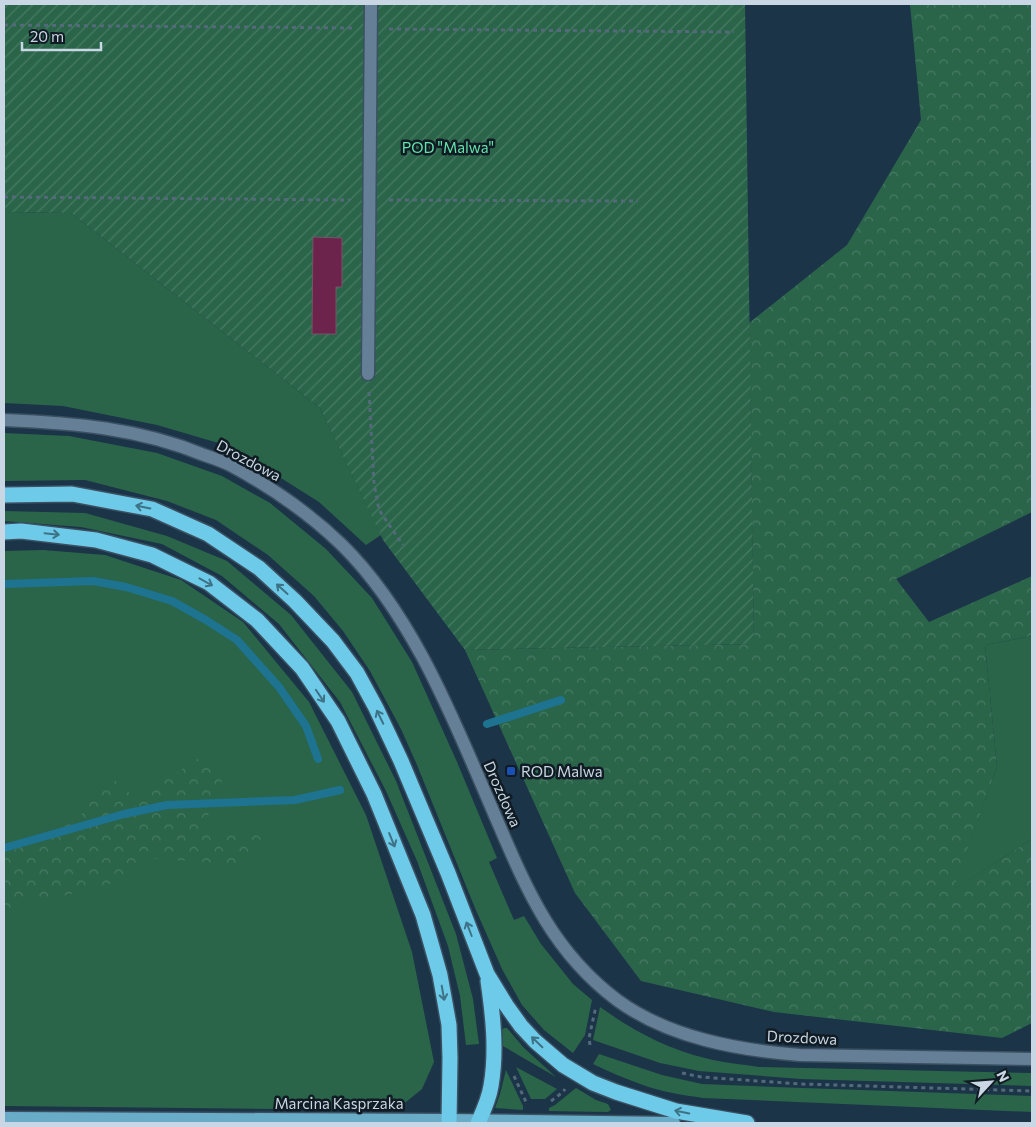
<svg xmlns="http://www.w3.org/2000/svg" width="1036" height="1127" font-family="Commissioner,sans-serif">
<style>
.grass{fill:#2a654a}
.forest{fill:url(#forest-crowns)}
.garden{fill:url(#garden-furrows)}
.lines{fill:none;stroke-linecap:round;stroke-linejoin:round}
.stream{stroke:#1e7391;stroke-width:8}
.building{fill:#6d244c;stroke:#755564}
.minor-casing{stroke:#3b5061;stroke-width:15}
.major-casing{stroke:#3b5061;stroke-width:15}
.highway-casing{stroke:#3b5061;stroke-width:18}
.path{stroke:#54697a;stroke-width:3;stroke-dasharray:4 4;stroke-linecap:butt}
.minor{stroke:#647f96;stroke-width:12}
.major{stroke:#69acc7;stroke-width:12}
.highway{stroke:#6dcae8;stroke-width:15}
.oneway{stroke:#3e7286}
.transit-dot{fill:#1a4fb4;stroke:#101b24;stroke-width:2}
.labels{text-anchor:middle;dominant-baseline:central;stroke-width:5;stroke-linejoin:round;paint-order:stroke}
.park-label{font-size:15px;fill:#62e4aa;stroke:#101b24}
.street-label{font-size:15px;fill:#c8d7e3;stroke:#101b24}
.poi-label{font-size:15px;fill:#c8d7e3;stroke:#101b24;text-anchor:start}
</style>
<defs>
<pattern id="forest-crowns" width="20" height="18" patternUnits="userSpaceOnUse" patternTransform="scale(1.25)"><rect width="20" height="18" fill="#2a654a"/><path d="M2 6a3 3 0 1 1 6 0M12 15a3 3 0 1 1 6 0" fill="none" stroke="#477a64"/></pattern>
<pattern id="garden-furrows" width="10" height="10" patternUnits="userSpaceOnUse" patternTransform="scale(1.25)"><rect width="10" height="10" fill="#2a654a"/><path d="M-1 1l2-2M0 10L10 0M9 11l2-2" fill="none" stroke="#477a64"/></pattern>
</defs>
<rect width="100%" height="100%" fill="#1c3448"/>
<path class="grass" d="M4,212L71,213L320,408L381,535L366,545L319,502L232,447L157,425L63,406L4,403Z
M4,433L69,436L157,453L222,476L270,503L326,549L372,598L412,662L457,762L497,858L489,862L514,920L524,916L541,944L573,984L592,1000L585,1035L573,1053L544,1030L522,1005L502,969L475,908L417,765L401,729L370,671L343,631L314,596L268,555L216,520L167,501L85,480L4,481Z
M4,511L85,513L167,536L227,561L291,615L352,692L396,781L456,934L473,999L479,1044L466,1045L460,996L448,946L417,861L386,791L340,702L279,624L222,576L162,544L81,527L4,521Z
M43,550L105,555L181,580L243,622L309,702L366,815L412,952L434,1062L422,1089L406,1102L362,1110L4,1106V551Z
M1032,636V839L952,891L997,767L985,645Z
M600,1007C632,1030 667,1049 705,1058C723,1063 741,1064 759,1067L1032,1073V1086L801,1079L699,1071L660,1063L593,1040Z
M504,1028H507L524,1048L556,1077L503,1046L502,1030Z
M599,1054L662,1075L702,1084L775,1087L1032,1096V1112L703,1098C683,1095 662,1092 643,1085C626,1079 609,1072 593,1064Z
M516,1067L557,1089L545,1099H531Z
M506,1070L523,1106V1110L495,1108L500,1094Z
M576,1088L596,1100L608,1104L611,1110L608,1112L549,1111V1108L555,1105Z"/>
<path class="forest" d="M910,4H1032V512L896,579L929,622L1032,576V636L985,645L997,767L953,890L1032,839V1023L1002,1038L774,1012L641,981L575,893L465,650L754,644L749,323L847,245L921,120Z
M199,758L222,781L203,828L263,835L244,865L149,858L104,888L24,903L4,910V855L79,819L106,773L137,799Z"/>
<path class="garden" d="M4,4H745L754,644L465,650L383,540L320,408L71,213L4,212Z"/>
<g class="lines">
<path class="stream" d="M4,584L93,581L126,587L172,601L206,620L237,640L279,687L306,726L318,759
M487,724L561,700
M4,848L124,814L167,805L295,800L340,790"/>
</g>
<path class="building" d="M313,237L342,238V287H336V334H312Z"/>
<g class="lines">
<g class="minor-casing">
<path id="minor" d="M368,374L371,4
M4,420C73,423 139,428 204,455C213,458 222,461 230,465C271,487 309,513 342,545C415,617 456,726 496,818C527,890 552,951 617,1000C669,1038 738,1050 800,1055L1032,1059"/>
</g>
<g class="major-casing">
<path id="major" d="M4,1118L449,1120L674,1123"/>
</g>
<g class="highway-casing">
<path id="highway" d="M4,495L72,494L152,509L208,534L259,568L295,601L333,641L357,673L376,708L401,761L448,873L487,974L506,1005L521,1026L535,1041L563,1065L593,1083L616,1092L676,1111L747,1123
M4,532L21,531L96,540L152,555L209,583L257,620L302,668L338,721L374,794L423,915L440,975L449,1025L450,1058L449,1123
M478,1123C483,1112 489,1099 491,1086C497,1051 493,1016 488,981"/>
</g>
<path class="path" d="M4,25L353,28
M389,29L734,32
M4,197L350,200
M389,200L638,201
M369,392L374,483L379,510L403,545
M590,1045L589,1038L596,1006
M682,1073L701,1077L801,1084L1032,1091
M514,1076L526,1102
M551,1101L563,1092L565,1089"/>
<use href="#minor" class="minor"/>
<use href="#major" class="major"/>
<use href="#highway" class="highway"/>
</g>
<defs><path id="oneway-shaft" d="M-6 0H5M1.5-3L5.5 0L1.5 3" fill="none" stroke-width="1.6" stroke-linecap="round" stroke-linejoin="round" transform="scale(1.25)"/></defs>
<g class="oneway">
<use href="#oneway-shaft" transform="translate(143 507) rotate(-169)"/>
<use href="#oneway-shaft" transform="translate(52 534) rotate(6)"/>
<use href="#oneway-shaft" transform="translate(206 582) rotate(29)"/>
<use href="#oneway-shaft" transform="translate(282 589) rotate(-138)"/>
<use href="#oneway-shaft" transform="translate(320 696) rotate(56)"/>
<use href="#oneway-shaft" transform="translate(380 717) rotate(-116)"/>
<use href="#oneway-shaft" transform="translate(392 840) rotate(68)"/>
<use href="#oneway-shaft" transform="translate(469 929) rotate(-111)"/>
<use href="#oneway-shaft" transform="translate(443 993) rotate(80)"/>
<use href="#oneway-shaft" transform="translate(537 1042) rotate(-136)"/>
<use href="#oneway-shaft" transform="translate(682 1112) rotate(-169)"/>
</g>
<rect class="transit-dot" x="506" y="766" width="10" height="10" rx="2.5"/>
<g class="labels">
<g class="park-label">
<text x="448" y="147">POD "Malwa"</text>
</g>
<g class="street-label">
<text transform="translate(249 460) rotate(28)">Drozdowa</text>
<text transform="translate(503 794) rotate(66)">Drozdowa</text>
<text transform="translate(802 1037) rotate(3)">Drozdowa</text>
<text x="339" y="1103">Marcina Kasprzaka</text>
</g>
<g class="poi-label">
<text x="521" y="771">ROD Malwa</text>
</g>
</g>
<rect width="1036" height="1127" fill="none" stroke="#c8d7e3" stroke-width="10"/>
<g transform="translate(991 1082) rotate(64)" stroke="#101b24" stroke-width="4" paint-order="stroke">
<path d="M0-4L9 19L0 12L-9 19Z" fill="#c8d7e3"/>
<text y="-8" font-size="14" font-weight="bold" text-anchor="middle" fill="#c8d7e3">N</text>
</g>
<path d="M22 42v8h79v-8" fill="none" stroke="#c8d7e3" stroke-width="2.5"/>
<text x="30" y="42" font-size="15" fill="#c8d7e3" stroke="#101b24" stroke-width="4" paint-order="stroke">20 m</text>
</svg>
